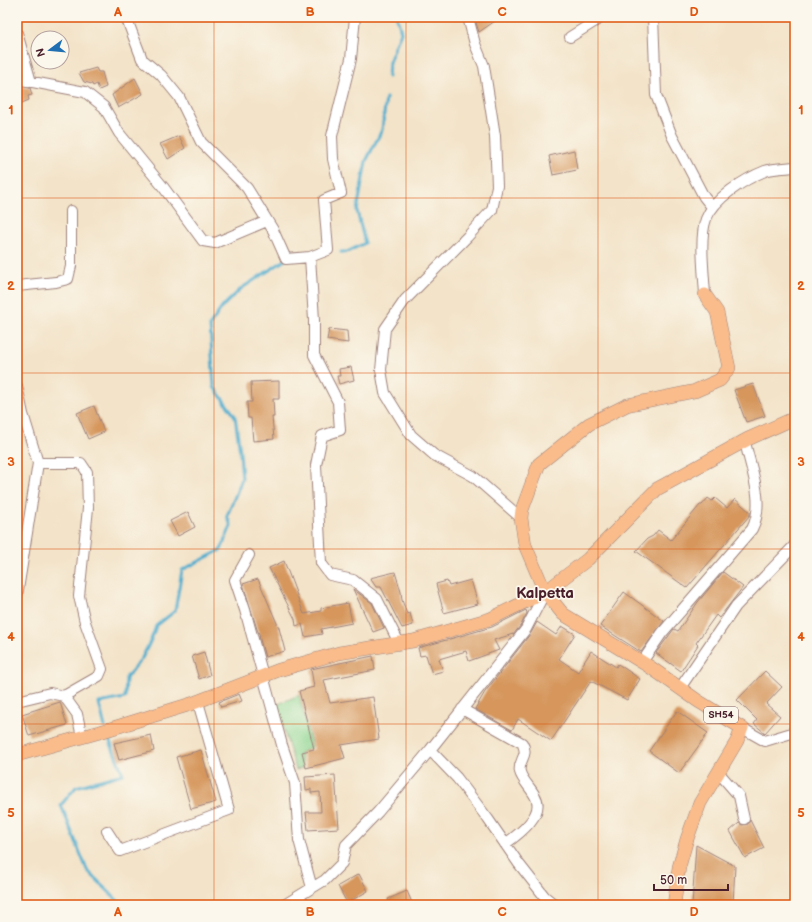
<svg xmlns="http://www.w3.org/2000/svg" width="812" height="922" font-family="'Balsamiq Sans',sans-serif">
<style>
.green{fill:#8ed692;stroke:#6c7a5e}
.lines{fill:none;stroke-linecap:round;stroke-linejoin:round}
.stream{stroke:#4fadce;stroke-width:3}
.building{fill:#d6965b}
.minor-casing{stroke:#9e817a;stroke-width:12}
.major-casing{stroke:#9e817a;stroke-width:14}
.minor{stroke:#fff;stroke-width:10}
.major{stroke:#fabc8b;stroke-width:13}
.grid{fill:none;stroke:#e0560e;stroke-width:1;stroke-opacity:0.55}
.labels{text-anchor:middle;dominant-baseline:central;stroke-width:3.5;stroke-linejoin:round;paint-order:stroke}
.shield{fill:#fbf7ec;stroke:#7f6065;stroke-width:1}
.shield-label{font-size:10px;font-weight:bold;fill:#4a1f2b}
.district-label{font-size:15px;font-weight:bold;fill:#4a1f2b;stroke:#fbf7ec}
.neatline{fill:none;stroke:#e0560e;stroke-width:1.5}
.grid-label{font-size:13px;text-anchor:middle;font-weight:bold;fill:#e0560e}
</style>
<rect width="100%" height="100%" fill="#fbf7ec"/>
<filter id="ink" filterUnits="userSpaceOnUse"><feTurbulence type="fractalNoise" baseFrequency=".025" numOctaves="2"/><feDisplacementMap in="SourceGraphic" scale="8" xChannelSelector="R" yChannelSelector="G"/><feConvolveMatrix kernelMatrix="1 2 1 2 8 2 1 2 1" color-interpolation-filters="sRGB"/></filter>
<filter id="wash" filterUnits="userSpaceOnUse"><feTurbulence type="fractalNoise" baseFrequency=".012" numOctaves="4" result="noise"/><feDisplacementMap in="SourceGraphic" scale="16" xChannelSelector="R" yChannelSelector="G"/><feGaussianBlur stdDeviation="0.9" result="paint"/><feColorMatrix in="noise" values="0 0 0 0 0 0 0 0 0 0 0 0 0 0 0 0 0 1.4 0 .05"/><feComposite in="paint" operator="in"/></filter>
<g filter="url(#wash)">
<rect width="100%" height="100%" fill="#f3e3c8"/>
<path class="green" d="M299,695L312,747L300,753L303,768L296,770L276,705Z"/>
<g class="lines">
<path class="stream" d="M388,77L389,62L401,32L397,17
M341,252H347L365,243L357,211L366,161L382,130L386,98
M105,727L99,703L125,698L126,678L142,658L151,640L156,626L175,611L182,570L221,550L231,526L227,516L242,479L240,452L235,416L214,387L210,325L223,306L242,288L285,260
M107,734L123,774L76,787L61,805L87,870L122,905"/>
</g>
<g id="blocks">
<path class="building" d="M477,17H501L479,32L476,23L477,22Z
M96,68L98,72H102L106,87L99,90L97,84L93,86L92,84L84,82L79,73Z
M135,78L143,94L118,108L112,95Z
M17,86L30,88L32,95L28,96L29,100L17,105Z
M179,136L185,148L168,159L160,144Z
M574,150L577,170L553,175L549,156Z
M329,329L347,331L348,343L327,340Z
M351,367L354,380L339,384L337,376H340L339,369Z
M279,381V399H273L274,417H272L274,439L253,441L251,418H248L247,402H252L251,382Z
M753,384L765,416L746,422L734,390Z
M94,406L104,432L88,439L77,413Z
M708,498L712,501L715,498L727,508L735,499L750,512V515L687,588L636,551L647,539L653,536L658,530L671,540L700,505H702Z
M188,512L195,527L178,536L170,521Z
M284,561L304,614L321,611V608L348,603L352,623L321,629L322,634L305,637L302,624L296,626L295,619L269,568Z
M395,572L401,592L402,600L407,614L410,613L413,625L402,628L381,587H376L370,578Z
M723,572L743,587L719,618L716,615L696,643L698,645L681,671L656,653L674,629L678,631L698,602Z
M258,579L279,628L285,651L265,657L259,636H260L257,629L243,584Z
M471,580L478,604L444,613L436,584L447,581L449,586Z
M353,589L372,603L384,628L373,632Z
M624,592L664,621L641,652L600,626Z
M526,610L527,613L521,625L513,635V634L494,640L499,650L469,661L466,651L439,659L443,671L432,674L426,655L420,656L418,648L492,627Z
M537,622L556,635L562,626L575,634L559,659L578,672L591,651L616,667L618,664L640,679L627,700L591,681L551,741L518,719L512,730L475,709L485,692L531,633Z
M204,652L210,675L199,679L192,656Z
M373,656L375,670L324,680L330,703L373,697L379,739L341,745L345,758L306,768L302,752L314,749L299,691L314,687L311,669Z
M765,671L782,687L766,704L780,716L765,733L754,724L757,720L737,700Z
M239,694L242,701L221,707L219,702Z
M60,702L67,725L29,736L22,714Z
M677,711L708,733L679,773L649,751Z
M151,735L154,751L119,760L114,743Z
M201,750L216,802L191,809L176,757Z
M335,775L339,828L308,830L306,812H321L320,792L311,793V789L306,790L305,777Z
M750,820L764,848L745,858L730,831L739,823L742,825L748,824Z
M696,845L735,866L733,905H692Z
M359,874L368,891L347,903L338,886Z
M407,891L413,905H391L388,899Z"/>
</g>
</g>
<g filter="url(#ink)">
<use href="#blocks" fill-opacity="0" stroke="#9e817a" stroke-width="1"/>
<g class="lines">
<g class="minor-casing">
<path id="minor" d="M126,17L142,59L161,75L179,97L201,142L247,188L273,230L286,259L310,257L328,250L324,200L341,193L333,159L332,136L351,59L355,17
M471,17L469,21L475,44L484,66L495,136L497,186L492,210L467,237L405,300L385,329L381,370L385,393L411,435L434,455L473,476L521,518
M653,17L656,95L672,136L704,197L712,207
M17,33L31,82
M570,37L602,17
M17,79L85,92L104,107L119,133L164,188L203,241L215,243L267,221
M310,257L314,320V355L338,402L340,430L322,436L316,465L321,563L330,575L353,580L377,599L399,643
M17,286L56,282L68,279L71,266V211
M705,295C704,274 699,238 706,219C714,198 745,179 765,171C773,168 786,168 795,167
M17,386L23,414L38,463L17,596
M38,463H81L87,472L88,508L79,596L85,622L102,669L99,676L64,696
M249,555L235,580L245,610L282,745L295,783L299,840L312,888
M642,662L662,633L752,529C765,504 752,472 746,446L743,441
M680,688L736,606L795,545
M17,701L50,693L64,696L77,714L82,737
M462,709L522,743C530,756 517,761 520,772C522,780 531,788 535,796C546,814 518,835 505,844
M742,728L765,741L795,732
M430,750L457,778L488,819L519,864L545,897L555,905
M719,773L739,796L744,819
M107,831L120,851L229,810L198,702
M284,905L325,880L342,863L346,845L378,812L430,750L526,629L545,592"/>
</g>
<g class="major-casing">
<path id="major" d="M17,755L100,732L191,704L279,670L339,653L413,641L490,619L545,592L588,559L657,489L748,439L795,418
M674,905L679,867L687,839L700,803L737,741L742,728L698,701L650,667L563,614L545,592L525,545L521,518L522,510L539,464L589,424L627,405L695,391L720,380L729,368L717,312L705,295"/>
</g>
<use href="#minor" class="minor"/>
<use href="#major" class="major"/>
</g>
</g>
<path class="grid" d="M214,17V905M406,17V905M598,17V905M17,198H795M17,373H795M17,549H795M17,724H795"/>
<g class="labels">
<rect class="shield" x="704" y="707" width="34" height="16" rx="3"/>
<g class="shield-label">
<text x="721" y="715">SH54</text>
</g>
<g class="district-label">
<text x="545" y="593">Kalpetta</text>
</g>
</g>
<rect width="812" height="922" fill="none" stroke="#fbf7ec" stroke-width="44"/>
<g transform="translate(50 50) rotate(254)"><circle r="19" fill="#fbf7ec" stroke="#b4a19f"/>
<path d="M0-3L7 15L0 10L-7 15Z" fill="#1f6fb2"/>
<text y="-6" font-size="11" font-weight="bold" text-anchor="middle" fill="#4a1f2b">N</text>
</g>
<path d="M654 884v6h74v-6" fill="none" stroke="#4a1f2b" stroke-width="2"/>
<text x="660" y="884" font-size="12" fill="#4a1f2b" stroke="#fbf7ec" stroke-width="3" paint-order="stroke">50 m</text>
<rect x="22" y="22" width="768" height="878" class="neatline"/>
<g class="grid-label">
<text x="118" y="16">A</text>
<text x="310" y="16">B</text>
<text x="502" y="16">C</text>
<text x="694" y="16">D</text>
<text x="11" y="114">1</text>
<text x="801" y="114">1</text>
<text x="11" y="290">2</text>
<text x="801" y="290">2</text>
<text x="11" y="466">3</text>
<text x="801" y="466">3</text>
<text x="11" y="641">4</text>
<text x="801" y="641">4</text>
<text x="11" y="817">5</text>
<text x="801" y="817">5</text>
<text x="118" y="916">A</text>
<text x="310" y="916">B</text>
<text x="502" y="916">C</text>
<text x="694" y="916">D</text>
</g>
</svg>
